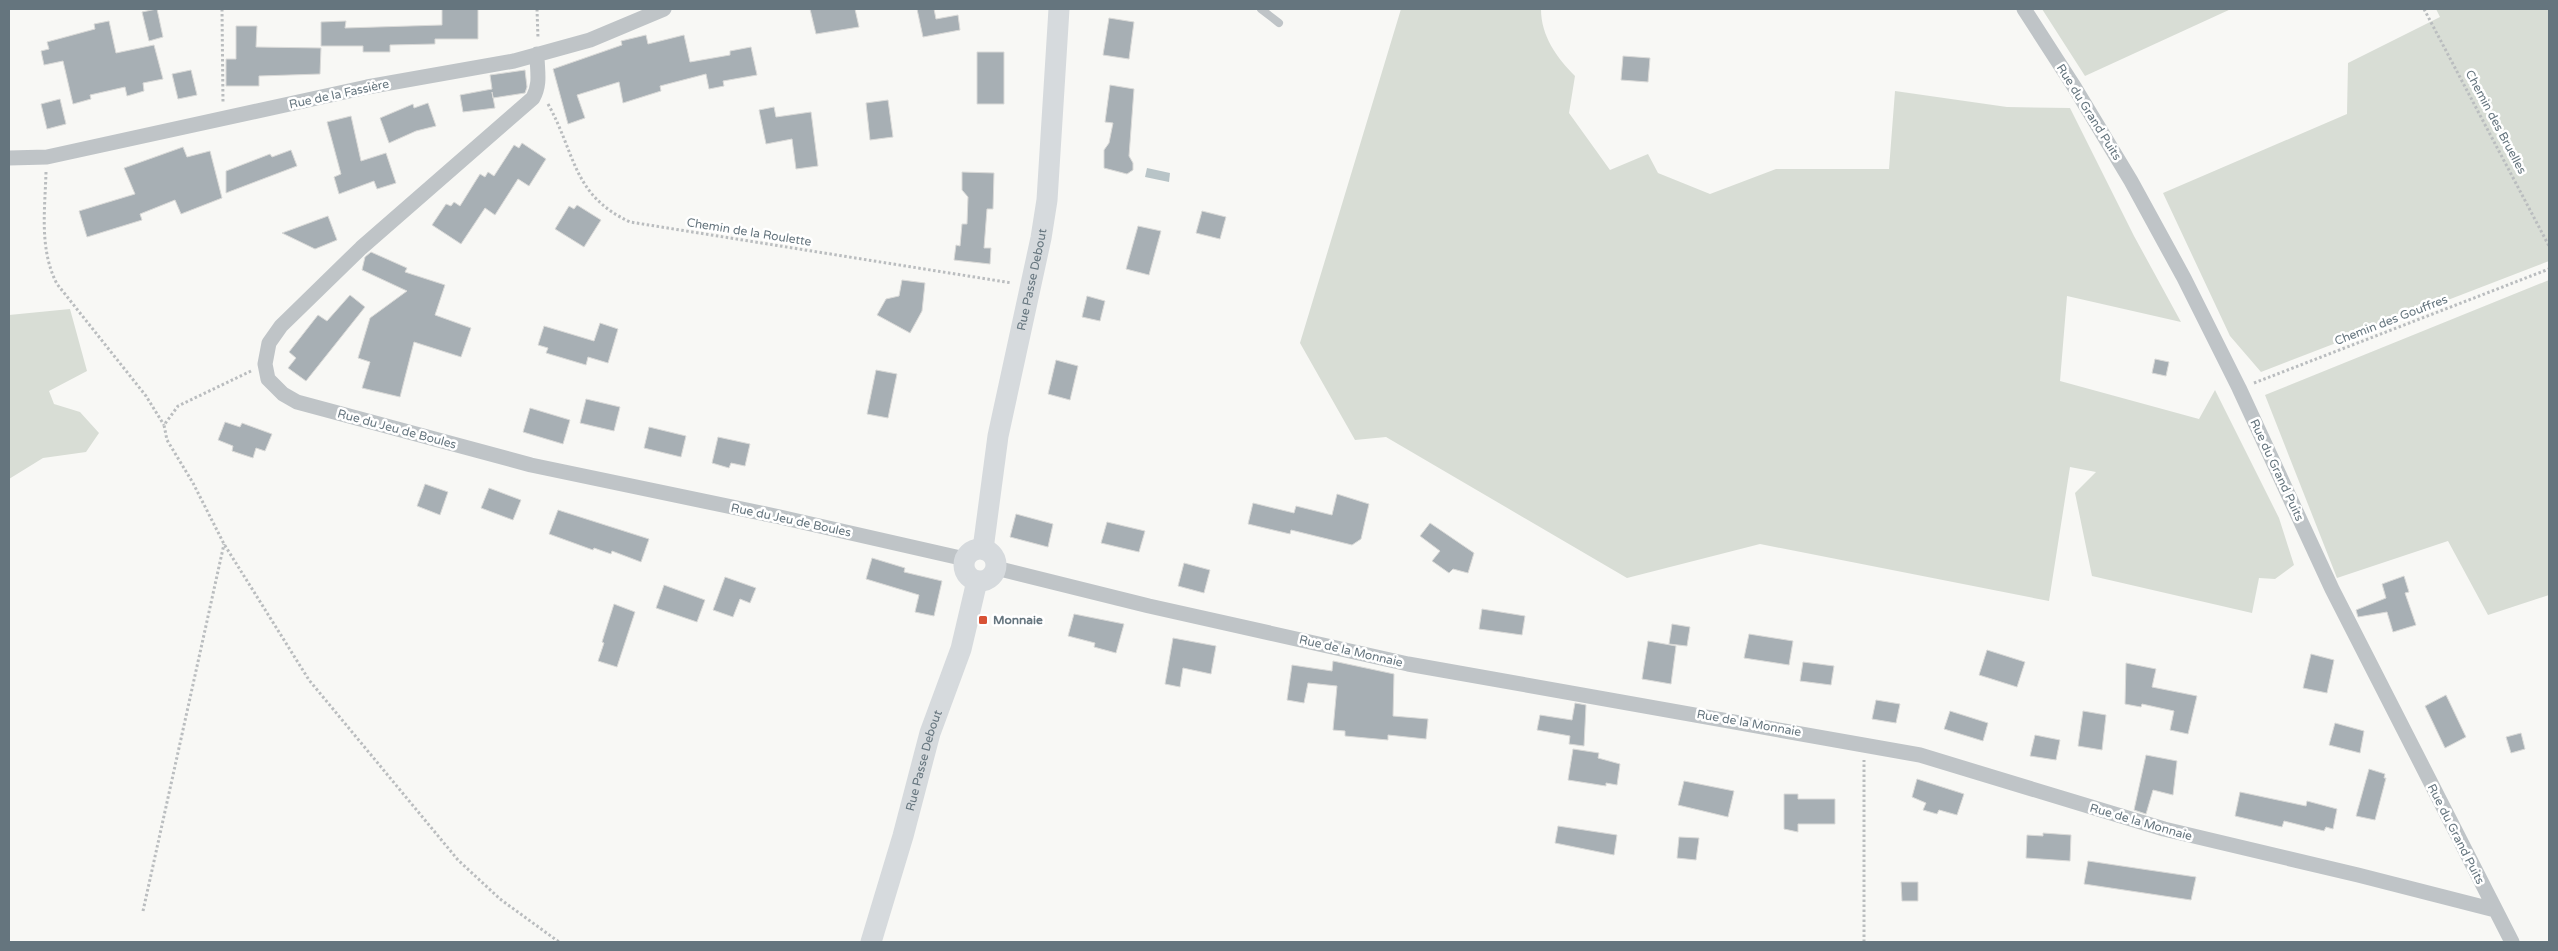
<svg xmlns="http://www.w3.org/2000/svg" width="2558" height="951" font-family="'Varela Round',sans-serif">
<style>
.green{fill:#d8ddd5}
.water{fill:#b8c4c7}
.building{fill:#a7afb4;stroke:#dadad8}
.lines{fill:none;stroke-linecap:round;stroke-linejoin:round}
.path{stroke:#babdbf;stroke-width:3;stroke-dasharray:2.5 2.5;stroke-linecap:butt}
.service{stroke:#bfc4c7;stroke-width:8}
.minor{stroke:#bfc4c7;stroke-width:15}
.secondary{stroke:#d6dadd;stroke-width:21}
.poi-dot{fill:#d85235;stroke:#fff;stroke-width:2}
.labels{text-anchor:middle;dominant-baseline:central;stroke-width:5;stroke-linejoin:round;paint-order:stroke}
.street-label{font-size:12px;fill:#65757e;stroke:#fff}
.poi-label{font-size:12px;font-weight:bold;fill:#65757e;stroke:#fff;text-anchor:start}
</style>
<rect width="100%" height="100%" fill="#f8f8f5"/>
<path class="green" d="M1401,9H1541C1541,36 1557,58 1575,76L1569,113L1610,170L1648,154L1658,173L1710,194L1776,169H1889L1895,91L2007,107L2070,108L2134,236L2181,322L2067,296L2060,381L2199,419L2215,390L2279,518L2294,565L2275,579L2259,578L2252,613L2092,576L2075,493L2096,472L2070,467L2049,601L1760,544L1627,578L1386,437L1355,440L1300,343Z
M2042,9H2231L2085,76Z
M2436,9H2549V261L2261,372L2230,336L2163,193L2347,114L2348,63L2440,17Z
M2549,280V595L2488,615L2448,541L2337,578L2265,395Z
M70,309L87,371L49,391L54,404L80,412L99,433L86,452L43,458L9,479V315Z"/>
<path class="water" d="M1147,168L1170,173L1169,182L1145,177Z"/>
<path class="building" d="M157,9L163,37L149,41L142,12Z
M442,9H478V39H435V44L390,45V52H363V46H321V22L346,21L345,28L442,25Z
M810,9H855L859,27L816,34Z
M917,9H934L936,19L958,15L960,30L923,37Z
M1109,18L1134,22L1129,59L1103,55Z
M109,21L116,53L154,45L163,79L143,83L144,91L127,96L125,87L90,95L91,99L73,104L63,61L44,65L41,51L49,49L47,42L95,29L94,24Z
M236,26H257L256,47L321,48L320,74L259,76V86H226V59H236Z
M646,35L648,44L684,35L690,62L730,55V51L751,47L757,75L723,81L724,86L709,89L706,74L660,86L661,91L623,103L619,82L577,95L585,118L568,124L553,69L622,45L621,41Z
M977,52H1004V104H977Z
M1623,56L1650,58L1648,82L1621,80Z
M191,70L197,95L178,99L172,74Z
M525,70L527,87L525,93L493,98L492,92L495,108L463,112L460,95L492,89L490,75Z
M1110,85L1134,89L1129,156L1133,163V170L1127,174L1104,168V150L1109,143L1113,123L1105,122Z
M60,99L66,124L47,129L41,104Z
M888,100L893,137L870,140L866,103Z
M428,103L436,126L416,131L389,143L380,118L413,104L414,108Z
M774,107L776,117L811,112L818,166L796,169L792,139L766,144L759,110Z
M351,116L361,161L386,153L396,183L377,189L374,181L339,194L334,177L341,174L327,122Z
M522,143L546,159L529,186L518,179L495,215L485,208L461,244L432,225L446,204L451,206L454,202L460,206L480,174L485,177L488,172L494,176L514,145L519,148Z
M183,147L187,157L210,151L222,198L181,214L175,200L140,214L142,220L87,237L79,211L135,194L124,168Z
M291,150L297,166L226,193V171L270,154L272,157Z
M962,172L994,173L993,209H987L984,248H991L990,264L954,260L956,245L960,246L962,224H967L968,197L962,190Z
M577,205L601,220L584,247L555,229L569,206L574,209Z
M1202,211L1226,217L1220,239L1196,233Z
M328,216L337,240L315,249L282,233Z
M1138,226L1161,231L1149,275L1126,269Z
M371,252L407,268L405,272L445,285L435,315L471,328L461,357L414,342L400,397L362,388L370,362L358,358L370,318L407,291L362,270L365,257Z
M902,280L925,283L922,311L910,333L877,315L886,299L899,296Z
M350,295L365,307L306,381L288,368L296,358L289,352L318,315L327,321Z
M1087,296L1105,301L1100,321L1082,317Z
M600,323L618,329L608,363L588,357L586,365L546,353L548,348L538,345L544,326L594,341Z
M2155,359L2169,362L2166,376L2152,373Z
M1056,360L1078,366L1070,400L1048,394Z
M876,370L897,374L888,418L867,414Z
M586,399L620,407L614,431L580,423Z
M530,408L570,420L563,444L523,432Z
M225,422L240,427L242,423L272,434L265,451L256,448L253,458L232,451L233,446L218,440Z
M649,427L686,436L681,457L644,448Z
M718,437L750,444L745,466L731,463L729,468L712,463Z
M425,484L448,492L440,515L417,506Z
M489,488L521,500L513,520L481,508Z
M1337,494L1369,504L1361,539L1352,545L1291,530L1290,534L1248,524L1253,503L1294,513L1296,506L1332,515Z
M558,510L649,539L641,562L612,551L611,554L594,548L593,550L549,534Z
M1016,514L1053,524L1048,547L1010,537Z
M1107,522L1145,531L1139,552L1101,543Z
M1430,523L1474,553L1468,573L1453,569L1449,573L1432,561L1440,551L1420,536Z
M872,558L905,568L904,572L942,581L934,616L915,612L919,595L866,579Z
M1184,563L1210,570L1204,593L1178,586Z
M2404,576L2409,592L2405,593L2416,625L2393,632L2387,612L2358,617L2356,610L2386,598L2382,584Z
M725,577L756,588L750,603L740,599L733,617L713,610Z
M664,585L705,600L697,622L656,608Z
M614,604L635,612L617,667L598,661L604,643L602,642Z
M1482,609L1525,616L1522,635L1479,629Z
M1074,614L1124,624L1116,653L1094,647L1095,643L1068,636Z
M1672,624L1690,627L1687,646L1669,644Z
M1749,634L1793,641L1789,665L1744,658Z
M1173,638L1216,646L1211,674L1183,668L1180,687L1165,684Z
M1648,641L1676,646L1671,684L1642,679Z
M1987,650L2025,662L2017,687L1979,675Z
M2311,654L2334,660L2327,693L2303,688Z
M1333,661L1394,674L1393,716L1428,719L1426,739L1388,735V740L1345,736V731L1333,730L1337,686L1308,683L1304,703L1287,700L1292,665L1332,671Z
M1803,662L1834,666L1831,685L1800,681Z
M2126,663L2156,669L2152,687L2197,696L2188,734L2170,730L2174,711L2142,704L2141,707L2125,704Z
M2446,695L2466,737L2445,748L2425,706Z
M1876,700L1900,704L1896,723L1872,719Z
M1575,703L1586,705L1584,746L1569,744L1570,736L1537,730L1540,715L1572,720Z
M1950,711L1988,723L1983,741L1944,729Z
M2083,711L2106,715L2102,750L2078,746Z
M2335,723L2364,731L2360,753L2329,745Z
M2521,733L2525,749L2511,753L2506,737Z
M2035,735L2060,740L2056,760L2030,756Z
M1573,749L1599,753L1598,758L1620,764L1617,785L1606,783V786L1568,780Z
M2146,755L2177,761L2173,795L2153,790L2146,814L2134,810Z
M2369,769L2385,774L2384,778H2386L2375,820L2356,816Z
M1917,779L1964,794L1957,815L1939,810L1937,814L1923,810L1926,803L1912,797Z
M1684,781L1734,791L1728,817L1678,805Z
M2240,792L2306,806L2307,801L2337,809L2333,829L2326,827L2324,831L2284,821L2282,827L2235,816Z
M1784,794H1798V799H1835V824H1798V832L1784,829Z
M1558,826L1617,835L1614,855L1555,843Z
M2043,833L2071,835L2070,861L2026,858L2027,835L2043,836Z
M1679,837L1699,838L1696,860L1677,858Z
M2088,861L2196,877L2191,900L2084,884Z
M1901,882H1918V901H1902Z"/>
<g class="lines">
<path class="path" d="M222,9L223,103
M537,9L538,38
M2424,9L2549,246
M548,104C576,154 572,195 630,222L1012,283
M46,172C45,210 39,249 57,284L146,396L164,425
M251,371L178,406L164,425L167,440L193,483L224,544L309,680L458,860L500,899L559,942
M2254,383L2549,269
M143,911L224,544
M1864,942V760"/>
<path class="service" d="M1261,9L1279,23"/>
<path class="minor" d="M2024,9L2075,88L2131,181L2184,278L2239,388L2332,589L2512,942
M537,54C537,71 541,83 533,98L361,248L281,326L269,343L265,364L268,379L283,394L297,402L531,465L780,517L965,559
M9,158L47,157L367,87L514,61L590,40L664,9
M996,568L1149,606L1408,664L1920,755L2164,829L2358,875L2495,910"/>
<g class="secondary">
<path id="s1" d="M983,549L998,436L1041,238L1047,200L1059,9"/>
<circle cx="980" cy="565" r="16"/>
<path id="s2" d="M871,942L903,836L930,733L961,649L977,581"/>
</g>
</g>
<rect class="poi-dot" x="978" y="615" width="10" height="10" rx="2.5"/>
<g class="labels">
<g class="street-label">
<text transform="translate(339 94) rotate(-12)">Rue de la Fassière</text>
<text transform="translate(2089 112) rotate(58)">Rue du Grand Puits</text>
<text transform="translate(2496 122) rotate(62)">Chemin des Bruelles</text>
<text transform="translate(749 232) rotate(9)">Chemin de la Roulette</text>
<text stroke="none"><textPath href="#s1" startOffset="274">Rue Passe Debout</textPath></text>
<text transform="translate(2391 320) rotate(-21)">Chemin des Gouffres</text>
<text transform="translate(397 429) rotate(15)">Rue du Jeu de Boules</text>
<text transform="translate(2277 470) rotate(65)">Rue du Grand Puits</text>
<text transform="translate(791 520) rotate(12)">Rue du Jeu de Boules</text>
<text transform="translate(1351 651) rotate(13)">Rue de la Monnaie</text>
<text transform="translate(1749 723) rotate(10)">Rue de la Monnaie</text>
<text stroke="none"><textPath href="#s2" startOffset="189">Rue Passe Debout</textPath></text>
<text transform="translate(2141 822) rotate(16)">Rue de la Monnaie</text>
<text transform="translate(2456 834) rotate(63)">Rue du Grand Puits</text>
</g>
<g class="poi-label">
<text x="993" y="620">Monnaie</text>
</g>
</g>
<rect width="2558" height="951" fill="none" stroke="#65757e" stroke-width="20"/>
</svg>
